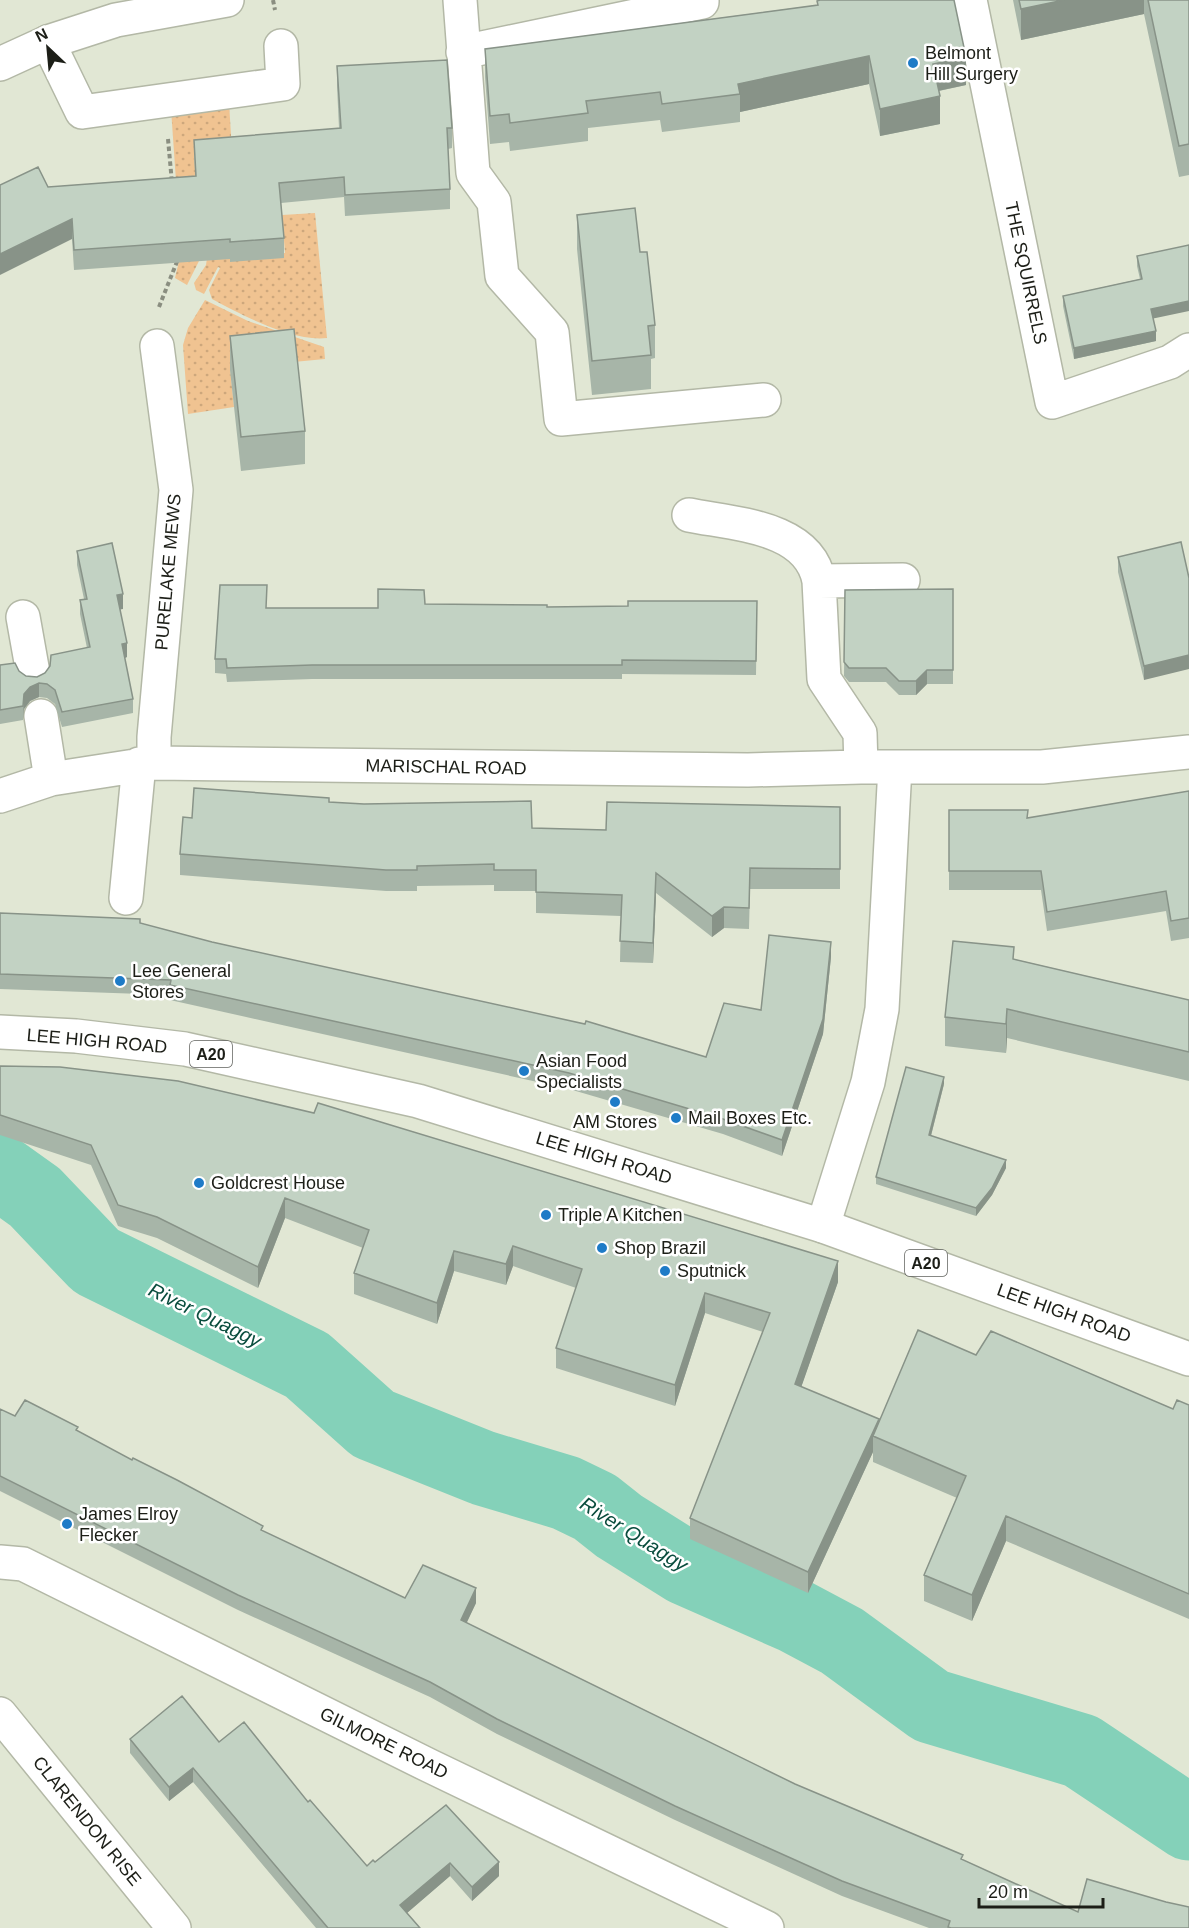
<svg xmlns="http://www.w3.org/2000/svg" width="1189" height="1928" font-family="Arial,sans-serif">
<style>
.grass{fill:url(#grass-dots)}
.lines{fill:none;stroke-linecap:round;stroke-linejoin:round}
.river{stroke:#84d1b9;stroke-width:75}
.minor-casing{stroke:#b3b8a6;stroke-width:36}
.major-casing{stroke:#b3b8a6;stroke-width:36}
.highway-casing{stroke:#b3b8a6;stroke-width:36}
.path{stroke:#8a8e80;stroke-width:4;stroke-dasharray:4.5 3;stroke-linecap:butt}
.minor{stroke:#fff;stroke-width:33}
.major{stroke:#fff;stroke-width:33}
.highway{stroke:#fff;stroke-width:33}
.wall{fill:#a7b5a8}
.shaded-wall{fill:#889388}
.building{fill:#c2d2c3;stroke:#889388;stroke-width:1.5}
.poi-dot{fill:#1e7bc7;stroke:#fff;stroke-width:2}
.labels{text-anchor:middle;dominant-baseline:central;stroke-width:5;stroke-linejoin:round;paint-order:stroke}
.shield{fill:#fff;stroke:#60625d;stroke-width:1.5}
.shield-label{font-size:16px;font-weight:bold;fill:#1c1e17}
.poi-label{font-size:18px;fill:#1c1e17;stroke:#fff;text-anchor:start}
.street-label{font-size:18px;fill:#1c1e17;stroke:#fff}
.water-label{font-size:20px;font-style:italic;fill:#0a4d3e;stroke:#fff}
</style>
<defs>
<pattern id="grass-dots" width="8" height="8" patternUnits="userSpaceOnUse" patternTransform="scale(1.5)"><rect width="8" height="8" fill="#f0c391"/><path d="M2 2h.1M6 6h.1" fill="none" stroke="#cda77c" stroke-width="1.8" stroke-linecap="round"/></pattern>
</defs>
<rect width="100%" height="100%" fill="#e1e7d4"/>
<path class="grass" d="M229,102L232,152L194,155L198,205L232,256L285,253L282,215L315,213L327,338C292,342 242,315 212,299L209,290L220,268L218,267L204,294L196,290L194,283L206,265L207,258L200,259L187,285L175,278L181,253L171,109Z
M205,300L248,321L324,347L325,359L230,368L234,407L188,414L183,345L188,328Z"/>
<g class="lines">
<path class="river" d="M0,1172L35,1197L96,1261L307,1365L373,1424L483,1468L566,1493L595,1507L619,1526L686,1568L795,1616L842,1641L931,1706L1081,1751L1189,1823"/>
<g class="minor-casing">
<path id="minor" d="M460,0L473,173L494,202L502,276L552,332L561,419L764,400
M970,0L1052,402L1170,362L1189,350
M48,42L82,112L283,84L281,46
M463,52L702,2V0
M689,515C733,524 809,526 819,581L824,679L860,733L861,767
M819,581L903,580
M23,617L33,673
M41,716L51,779
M154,763V737L176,490L157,346
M0,796L51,779L154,763L748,770L861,767H1042L1189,752
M126,898L139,764
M823,1226L868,1082L882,1009L895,767
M0,1562L23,1564L430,1766L767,1928
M0,1714L174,1928"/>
</g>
<g class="major-casing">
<path id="major" d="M0,64L48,42L116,20L227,0"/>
</g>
<g class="highway-casing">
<path id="highway" d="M0,1032L76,1036L185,1049L418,1101L823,1226L1189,1359"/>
</g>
<path class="path" d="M273,0L275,10
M168,139L172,183
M159,307L178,259"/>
<use href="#minor" class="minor"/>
<use href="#major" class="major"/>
<use href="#highway" class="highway"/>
</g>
<path class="wall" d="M1013,0H1189V175L1179,177L1144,14L1021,40Z
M817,1L966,85L939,91L940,124L880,136L869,84L740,112V122L662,132L660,120L588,128V141L510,151L509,142L490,144L485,77V49L817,5Z
M337,66L452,128V148L448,149L450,189V209L345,216L344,197L281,203L284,238V258L230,262V259L74,270L72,239L48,187L195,176L194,140L339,128L337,86Z
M577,215L640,252L655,325V358L651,359V389L592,395L577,249Z
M1137,256L1153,319L1156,341L1074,359L1063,306V296L1140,279L1137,266Z
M230,336L305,431V464L241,471L230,370Z
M77,551L123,609H120L127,657L125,658L133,699V713L62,727L55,704L47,698L39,697L30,701L24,709L23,720L0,724V665L19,671L26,676L37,677L87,648L80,614V600L84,599L77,565Z
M1118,557L1189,578L1144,680L1118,572Z
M953,589V684H927L916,695H899L886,682H849L844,676L845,590Z
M757,601L756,675L622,674V679H312L227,682L226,674L215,673V659L267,608H378L425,604L547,607L628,606Z
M1189,791V938L1171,941L1166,911L1047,931L1041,890H949V810L1027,818Z
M329,802L532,828L606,830L840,807V889H750L749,929L724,928L712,937L656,893L653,963L620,962L621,916L536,913V891H494V885L417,886V891H386L180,875V854Z
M0,913L140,923L212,942L706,1057L761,1010L831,957L823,1034L782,1156L723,1134L569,1089L170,1000V995L0,989Z
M1014,959L1189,1000V1081L1007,1038L1006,1053L945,1046V1017Z
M0,1066L838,1282L801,1387L879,1423L976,1355L1173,1409L1189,1405V1619L1006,1541L972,1621L924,1601V1575L957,1498L873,1462V1452L808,1593L690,1539V1518L763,1332L705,1313L675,1406L556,1368V1348L576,1288L513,1266L506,1285L454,1271L437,1324L354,1294V1273L363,1248L285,1218L258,1288L157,1238L118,1226L91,1165L0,1135Z
M944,1084L931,1136L1006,1168L992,1195L976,1216L876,1184V1177Z
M0,1409L15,1416L78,1431L263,1532L405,1598L476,1603L466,1623L795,1784L1078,1912L1189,1928H929L842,1896L675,1820L497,1734L430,1697L238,1610L0,1491Z
M130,1739L219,1742L308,1802L367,1866L375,1862L446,1805L499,1876L472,1901L450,1876L407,1913L420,1928H316L193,1782L169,1801L130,1753Z"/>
<path class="shaded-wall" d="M1064,0H1144V14L1021,40V9Z
M869,56V84L740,112V94L738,84Z
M966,57V85L933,92V64Z
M940,96V124L880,136V109Z
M72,219V239L0,275V254Z
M1189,301V311L1151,319V309Z
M1156,331V341L1074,359V348Z
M123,594V609L117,610V595Z
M127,643V657L122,659V644Z
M1189,655V669L1144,680V666Z
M927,670V684L916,695V681Z
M39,683V697L30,701L24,709L23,720L24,694L30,687Z
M656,873V893L653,963V943Z
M724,907V928L712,937V916Z
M831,942V957L823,1034L782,1156V1140Z
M1007,1009V1038L1006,1053V1024Z
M944,1077V1084L929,1143V1135Z
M1006,1160V1168L992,1195L976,1216V1208Z
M285,1198V1218L258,1288V1267Z
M513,1246V1266L506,1285V1264Z
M454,1251V1271L437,1324V1303Z
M838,1261V1282L795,1405V1384Z
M705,1293V1313L675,1406V1385Z
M879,1419V1439L873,1436V1452L808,1593V1572Z
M1006,1516V1541L972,1621V1595Z
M476,1588V1603L461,1635V1620Z
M193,1768V1782L169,1801V1787Z
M499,1862V1876L472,1901V1887Z
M450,1863V1876L400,1919V1905Z"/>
<path class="building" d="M820,0H954L966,57L933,64L940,96L880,109L869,56L738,84L740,94L662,104L660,92L586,101L588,113L510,123L509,114L490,116L485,49L818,5L817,1Z
M1019,0H1064L1021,9Z
M1148,0H1189V144L1179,146Z
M447,60L452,128H447L450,189L345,195L344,177L279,183L284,238L230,242V239L74,250L72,219L0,254V185L38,167L48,187L196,176L194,140L341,128L337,66Z
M635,208L640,252H647L655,325L648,326L651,355L592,361L577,215Z
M1189,245V301L1151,309L1156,331L1074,348L1063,296L1142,279L1137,256Z
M294,329L305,431L241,437L230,336Z
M1181,542L1189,578V655L1144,666L1118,557Z
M112,543L123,594L117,595L127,643L122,644L133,699L62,712L55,690L47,684L39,683L30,687L24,694L23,706L0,710V665L15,663L19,671L26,676L37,677L45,673L50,666L51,655L90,647L80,600L87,599L77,551Z
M220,585H267L266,608H378V589L424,590L425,604L547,605V607L628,606V601H757L756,661L622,660V665H312L227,668L226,659H215Z
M953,589V670H927L916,681H899L886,668H849L844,662L845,590Z
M194,788L329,798V802L364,804L531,801L532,828L606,830L607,802L840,807V869L750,868L749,908L724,907L712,916L656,873L653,943L620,941L622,895L536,892V870H494V864L417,866V870H386L180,854L183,817L192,818Z
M1189,791V918L1171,921L1166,891L1047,912L1041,871H949V810H1028L1027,818Z
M0,913L140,919V923L212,942L585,1024L586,1021L706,1057L724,1003L761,1010L769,935L831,942L823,1019L782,1140L723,1119L569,1073L170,985L171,980L0,974Z
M953,941L1014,947L1013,959L1189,1000V1052L1007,1009L1006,1024L945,1017Z
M0,1066L60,1067L178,1081L314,1113L318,1103L838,1261L795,1384L879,1419L808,1572L690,1518L770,1313L705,1293L675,1385L556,1348L582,1269L513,1246L506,1264L454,1251L437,1303L354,1273L369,1230L285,1198L258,1267L157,1217L118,1205L91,1145L0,1115Z
M906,1067L944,1077L929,1135L1006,1160L992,1188L976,1208L876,1177Z
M918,1330L976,1355L991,1331L1173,1409L1177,1400L1189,1405V1594L1006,1516L972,1595L924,1575L966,1476L873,1436Z
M25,1400L78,1427L76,1430L132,1460L133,1458L177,1480L263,1526L261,1530L405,1598L423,1565L476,1588L461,1620L795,1784L963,1855L961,1859L1078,1912L1087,1879L1166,1902L1189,1907V1928H951L948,1927L950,1921L842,1881L675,1806L497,1719L430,1682L238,1595L0,1476V1409L15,1416Z
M182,1696L219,1742L244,1722L308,1802L310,1800L367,1866L373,1860L375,1862L446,1805L499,1862L472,1887L450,1863L400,1905L420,1928H328L193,1768L169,1787L130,1739Z"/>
<g class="poi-dot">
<circle cx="913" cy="63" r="6"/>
<circle cx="120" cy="981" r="6"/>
<circle cx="524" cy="1071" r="6"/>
<circle cx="615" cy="1102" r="6"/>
<circle cx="676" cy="1118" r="6"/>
<circle cx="199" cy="1183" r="6"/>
<circle cx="546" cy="1215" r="6"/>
<circle cx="602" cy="1248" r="6"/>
<circle cx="665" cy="1271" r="6"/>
<circle cx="67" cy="1524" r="6"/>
</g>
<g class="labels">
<g class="shield">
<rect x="190" y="1041" width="42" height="26" rx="4.5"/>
<rect x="905" y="1250" width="42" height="26" rx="4.5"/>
</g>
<g class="shield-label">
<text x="211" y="1054">A20</text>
<text x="926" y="1263">A20</text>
</g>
<g class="poi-label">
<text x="925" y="53">Belmont<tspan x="925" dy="21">Hill Surgery</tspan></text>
<text x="132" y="971">Lee General<tspan x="132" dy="21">Stores</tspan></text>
<text x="536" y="1061">Asian Food<tspan x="536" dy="21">Specialists</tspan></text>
<text x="688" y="1118">Mail Boxes Etc.</text>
<text x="615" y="1122" text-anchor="middle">AM Stores</text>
<text x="211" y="1183">Goldcrest House</text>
<text x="558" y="1215">Triple A Kitchen</text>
<text x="614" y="1248">Shop Brazil</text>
<text x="677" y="1271">Sputnick</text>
<text x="79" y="1514">James Elroy<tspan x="79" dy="21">Flecker</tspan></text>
</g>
<g class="street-label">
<text transform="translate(1026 273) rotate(78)">THE SQUIRRELS</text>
<text transform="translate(168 572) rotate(-85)">PURELAKE MEWS</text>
<text transform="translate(446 767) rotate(1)">MARISCHAL ROAD</text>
<text transform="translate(97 1041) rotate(5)">LEE HIGH ROAD</text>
<text transform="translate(604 1158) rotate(17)">LEE HIGH ROAD</text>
<text transform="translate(1064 1313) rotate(20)">LEE HIGH ROAD</text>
<text transform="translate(384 1743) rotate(26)">GILMORE ROAD</text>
<text transform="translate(87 1821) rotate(51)">CLARENDON RISE</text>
</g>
<g class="water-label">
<text transform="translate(205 1315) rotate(26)">River Quaggy</text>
<text transform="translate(634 1534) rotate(32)">River Quaggy</text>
</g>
</g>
<g transform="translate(48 48) rotate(334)" stroke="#ffffff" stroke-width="4.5" paint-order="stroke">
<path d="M0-4.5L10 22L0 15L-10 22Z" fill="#1c1e17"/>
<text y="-9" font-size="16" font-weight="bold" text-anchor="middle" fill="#1c1e17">N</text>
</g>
<path d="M979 1898v9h124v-9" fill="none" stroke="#1c1e17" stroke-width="3"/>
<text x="988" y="1898" font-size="18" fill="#1c1e17" stroke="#ffffff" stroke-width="4.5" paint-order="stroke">20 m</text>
</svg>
